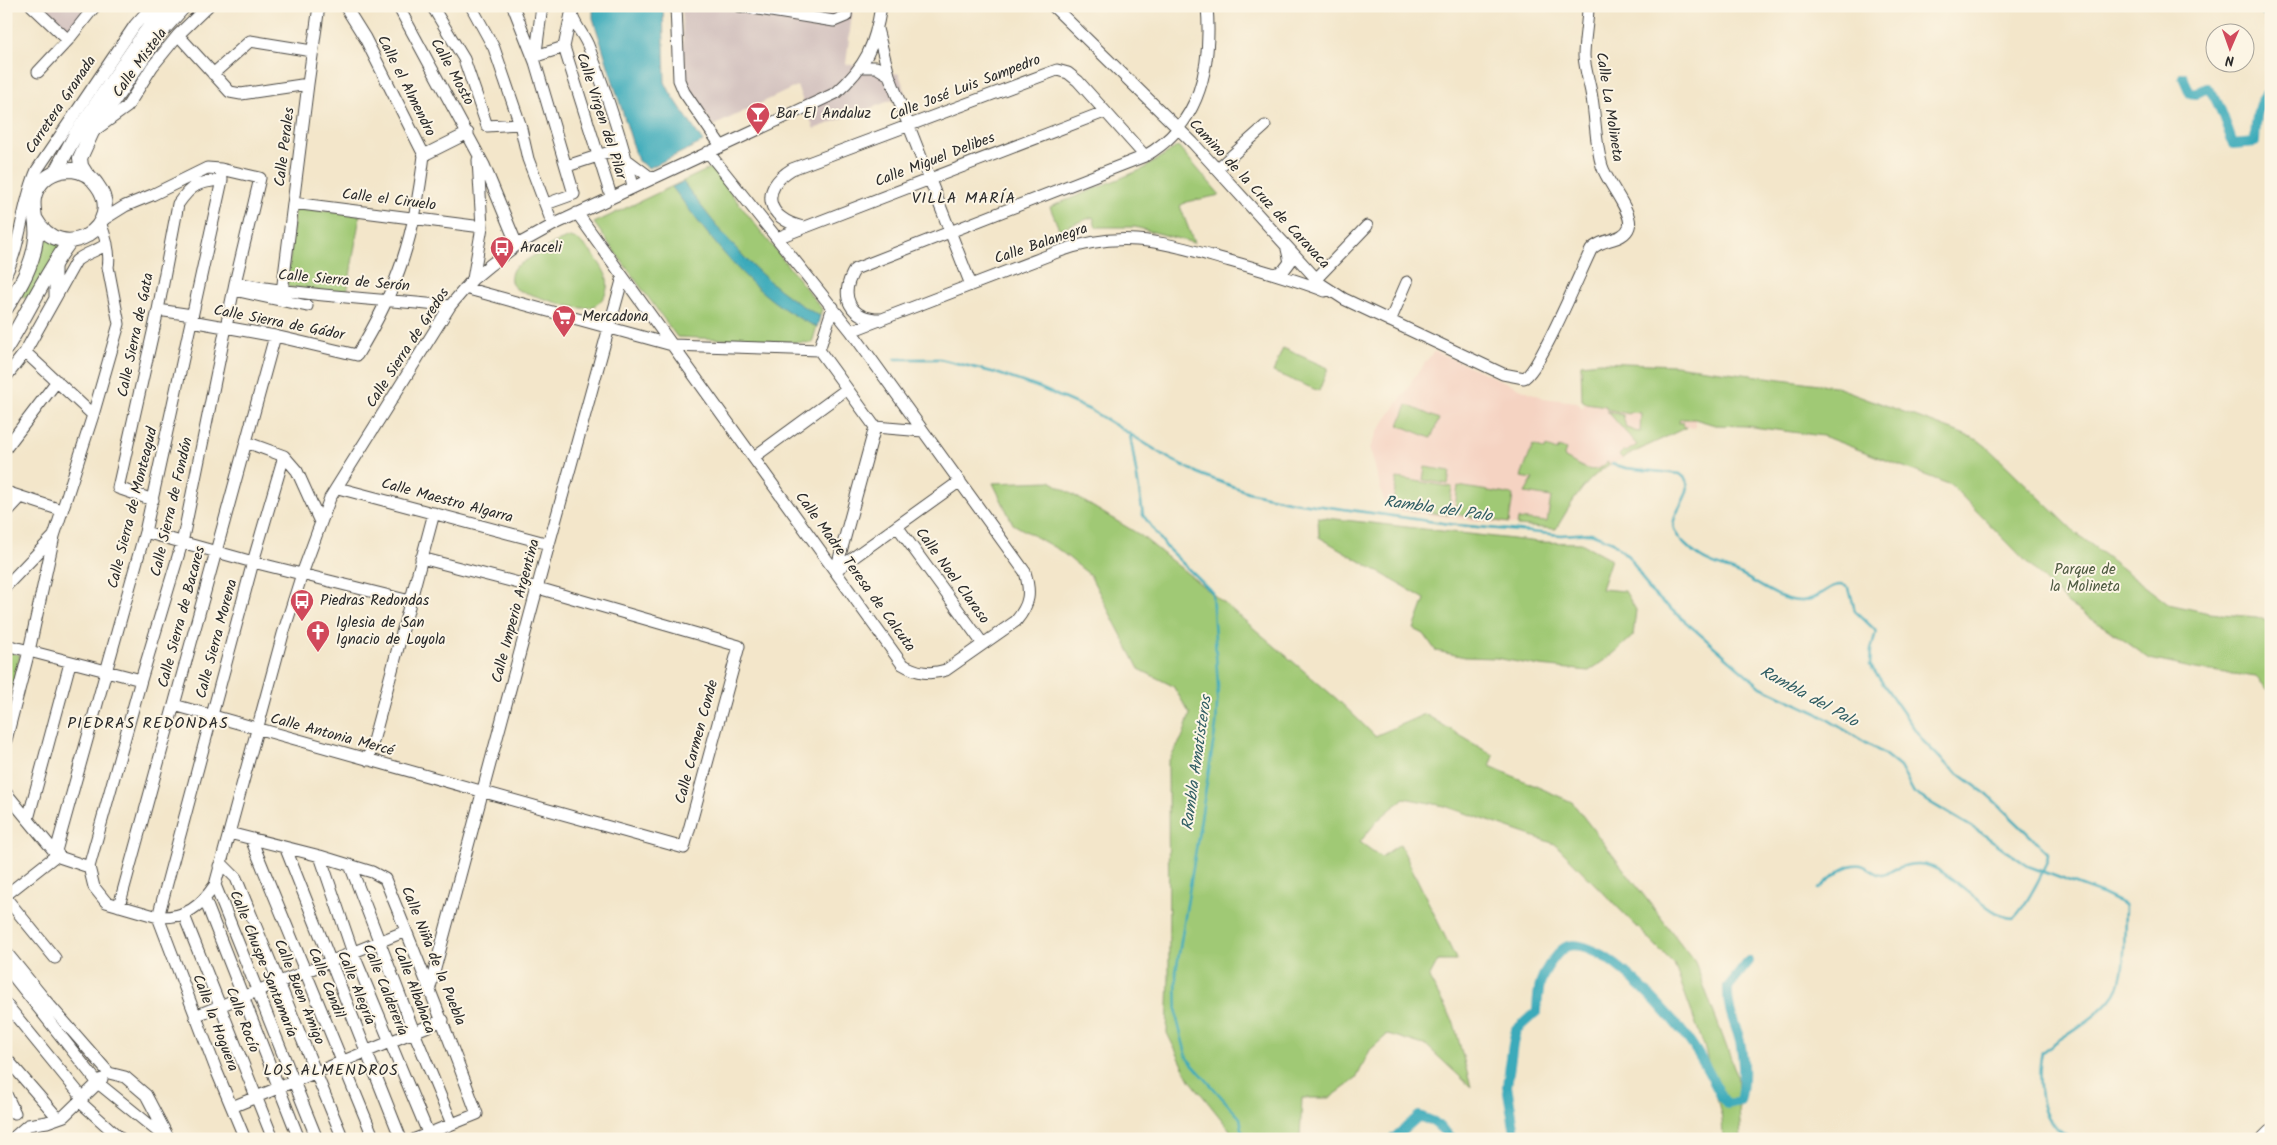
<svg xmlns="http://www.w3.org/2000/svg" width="2277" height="1145" font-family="Kalam,sans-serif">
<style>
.built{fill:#f5d3c2}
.industrial{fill:#d1c0bd}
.green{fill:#a0c975;stroke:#667a50}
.water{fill:#3baaba;stroke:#336a72}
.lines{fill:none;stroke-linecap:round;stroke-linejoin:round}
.stream{stroke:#3baaba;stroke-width:2.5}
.canal{stroke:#3baaba;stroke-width:10}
.minor-casing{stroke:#494743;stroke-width:13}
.major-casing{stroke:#494743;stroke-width:16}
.highway-casing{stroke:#494743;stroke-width:18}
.minor{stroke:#fff;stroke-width:11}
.major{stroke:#fff;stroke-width:14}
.highway{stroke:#fff;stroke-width:16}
.labels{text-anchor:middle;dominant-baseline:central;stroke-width:4;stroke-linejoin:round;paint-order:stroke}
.street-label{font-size:15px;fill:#2b2b2b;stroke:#fcf5e5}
.poi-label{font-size:15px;fill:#2b2b2b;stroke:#fcf5e5;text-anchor:start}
.park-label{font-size:15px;fill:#4e5a41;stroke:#fcf5e5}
.neighbourhood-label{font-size:16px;letter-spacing:1px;fill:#2b2b2b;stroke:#fcf5e5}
.water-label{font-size:16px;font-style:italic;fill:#315e64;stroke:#fcf5e5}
</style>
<rect width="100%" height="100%" fill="#fcf5e5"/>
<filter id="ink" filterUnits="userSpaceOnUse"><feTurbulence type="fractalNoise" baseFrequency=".02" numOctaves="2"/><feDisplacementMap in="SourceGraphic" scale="10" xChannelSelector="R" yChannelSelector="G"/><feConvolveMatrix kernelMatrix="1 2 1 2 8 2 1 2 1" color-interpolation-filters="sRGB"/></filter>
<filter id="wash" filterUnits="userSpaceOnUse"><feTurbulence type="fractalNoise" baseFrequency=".0096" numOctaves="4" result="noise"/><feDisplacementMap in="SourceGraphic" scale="20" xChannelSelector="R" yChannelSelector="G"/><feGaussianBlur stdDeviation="1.12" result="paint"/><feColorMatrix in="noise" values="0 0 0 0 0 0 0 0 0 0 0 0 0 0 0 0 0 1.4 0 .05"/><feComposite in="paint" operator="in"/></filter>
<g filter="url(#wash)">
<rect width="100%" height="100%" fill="#f3e6ca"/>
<path class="built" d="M1434,351L1543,398L1577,402L1582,408L1586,403L1695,419V428L1687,427L1609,465L1595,475L1579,492L1556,529L1450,518L1386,509L1370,448L1377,433L1403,395H1405L1412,380Z"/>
<path class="industrial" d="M44,6H86L71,32Z
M682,6H853L846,64L899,74L906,95L814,129L797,86L713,126L684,80Z"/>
<path class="green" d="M1178,146L1220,195L1186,202L1180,206L1194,243L1135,227H1096L1093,217L1059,229L1050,207L1143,169Z
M711,168L822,309L812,343L677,337L594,223Z
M295,207L360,215L347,294L287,287Z
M42,235L60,245L31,298L19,297Z
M570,237C582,238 605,267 607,279C610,293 599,308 585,308C571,309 533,295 518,290C509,285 509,276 514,268L554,243Z
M1283,348L1328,368L1319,391L1273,372Z
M1600,362L1675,365L1834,386L1955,431L1978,440L1987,447L2076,533L2168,604L2209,613L2257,617L2271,623V693L2256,677L2196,669L2150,659L2118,636L2068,604L1951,485L1823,436L1745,426L1715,425L1695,419H1680L1679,423L1684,422L1683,427H1687L1622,458L1619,455L1624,450L1626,452L1637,445L1607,411L1623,415L1626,428L1633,430L1634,431L1640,432L1641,413L1630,412L1629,414L1606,409V406L1586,403L1582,400L1581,364Z
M1407,405L1439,419L1431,438L1399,425Z
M1533,445L1545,450L1546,447L1557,451L1559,447L1566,450L1564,455L1565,458C1580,465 1593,478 1607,462L1610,464C1584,480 1571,504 1556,529L1517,526L1518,519L1547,522L1551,497L1525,493L1533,479L1521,477Z
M1425,467L1450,471L1448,484L1423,480Z
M1397,478L1452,487L1448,515L1392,507Z
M1050,481L1140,535L1230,608L1338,700L1375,736L1425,714L1494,756L1490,766L1572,802L1695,962L1737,1075L1741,1139H1723L1722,1118L1704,1046L1674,964L1555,844L1445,806L1404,798L1378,820L1360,842L1381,857L1400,844L1457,961H1438L1429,978L1454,1023L1471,1087L1427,1046L1388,1034L1370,1050L1356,1079L1330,1098H1302L1300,1139H1227L1230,1130L1190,1080L1167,1033L1169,977L1168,762L1183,736L1190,714L1173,686L1139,669L1090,575L1059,550L1013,524L993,483Z
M1458,486L1513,495L1509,523L1454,514Z
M1318,517L1539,542L1581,543L1611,559L1601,589L1625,591L1636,610L1633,636L1613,654L1589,671L1540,666L1496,658L1465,657L1436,651L1424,634L1414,629L1425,599L1319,537Z
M6,651L20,655L6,713Z"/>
<path class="water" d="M593,6H663L665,82L670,92L703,142L649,168L638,161L593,18Z
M683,182C721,233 762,286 820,316L817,327C753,299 713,241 672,187Z"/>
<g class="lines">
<path class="stream" d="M895,359H940L996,373L1040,388L1090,410L1130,434L1143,515L1167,548L1212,592L1218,686L1216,726L1176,972L1177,1019L1187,1058L1240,1118L1244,1139
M1130,434L1170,459L1202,475L1248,492L1293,502L1457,525L1561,535L1591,533L1613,542L1631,559L1650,591L1761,687L1817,713L1884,754L1900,767L1914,793L1980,832L2028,866L2100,893L2125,905C2124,928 2127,975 2115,994C2098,1019 2066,1033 2042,1052C2038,1069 2038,1107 2050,1121C2056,1128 2066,1133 2072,1139
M1612,464L1626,468L1680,474C1702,488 1669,511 1674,529C1677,539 1691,551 1700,557C1710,564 1723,567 1735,572C1754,580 1780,602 1802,601C1822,600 1832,577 1849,588L1855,611L1876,631L1871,650L1870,665L1923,741L1946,764L1990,797L2048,853C2049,865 2023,911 2013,918C1990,918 1955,874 1929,866C1919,862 1905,865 1895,869C1890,871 1887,875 1882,875C1873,874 1869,867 1861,865C1845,862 1830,880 1819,889"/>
<path class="canal" d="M2259,6L2271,17
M2183,77L2190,93L2195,94L2207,88C2218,95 2228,131 2233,144L2255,142C2256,125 2255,101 2271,91
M1393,1139L1419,1116L1434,1122L1453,1139
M1516,1139L1507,1086L1513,1044L1516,1030L1537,1011C1538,988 1540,976 1554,958C1558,953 1562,948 1568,946C1602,937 1670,1015 1688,1039C1702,1057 1712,1079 1723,1099L1728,1104L1740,1101C1745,1081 1744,1054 1738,1034C1732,1018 1727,1004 1728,987L1749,961"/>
</g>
</g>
<g filter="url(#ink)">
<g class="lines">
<g class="minor-casing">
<path id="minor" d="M32,6L68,40
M345,6L365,38L424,155
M398,6L484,165L517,245
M432,6L464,59L487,126L520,124
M471,6L494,48L520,124L528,159L553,225
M513,6L535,62L574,194L546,204
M571,6C570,22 584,33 589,48C605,90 623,143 633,186
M676,6L679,80L684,92L721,146
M739,6L834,21L846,16L847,6
M1053,6L1193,143L1321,284L1344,299L1503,374L1524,378C1539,372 1581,270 1591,250C1600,238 1624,242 1629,227C1634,213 1607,183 1602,166C1595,143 1596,121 1592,98C1590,84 1585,70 1584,56C1584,40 1588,23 1588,6
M571,14L564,47L611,196
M178,35L230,92L241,94L308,84
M536,56L564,47
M535,60L542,6
M861,67H876L889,75L877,29
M38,72L68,40L95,6
M213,74L250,41L312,51
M889,75L971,285
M95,130L127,107L152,67L178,35L208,6
M424,155L468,133
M627,160L651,178
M567,166L622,148
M1217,169L1265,126
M293,203L482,227
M577,213L902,664C917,673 930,675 946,670L1016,621C1030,604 1031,593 1025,572L851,331L708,152
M803,227C766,219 759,189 792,169L1057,70L1068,73L1078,81L1145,156
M777,238L1104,112
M6,274C22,241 22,203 37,170L135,25L152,6
M1276,274L1284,270L1290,262L1287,249
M473,279L482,227L478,160
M1316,279L1367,226
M235,283C306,296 378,299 450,306
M465,288L672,345L819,350
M234,290L307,306
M282,292L308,84L319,6
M55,298V262
M833,307L819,350L875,427L923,431
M158,310L192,315
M882,319C850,320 838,296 855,269L1145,156C1201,124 1212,66 1207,6
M191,321L275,336L357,355C399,287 415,234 424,155
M1390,321L1407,282
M851,331L1057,252C1125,228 1164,243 1230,261C1262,270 1294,279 1325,291
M25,352L93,415
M6,377L25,352L76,261C85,253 97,251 107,244
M246,442L284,456L297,471L320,522
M6,448L57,381
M754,457L847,389
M338,488L549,544
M6,492L61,510
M153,500L118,488L158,310L178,204C192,184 198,182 222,180
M6,513L21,497
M897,526L983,644
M145,532L253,562L410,601
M836,570L960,481
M836,570L875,427
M6,586L54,536
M6,645L141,680
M174,705L684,848L739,646L538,588L421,558
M6,740L29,651L54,536L93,415L119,324L108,267C111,253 105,235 100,222
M368,760L434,513
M6,793L59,857L89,867L94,887L106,902L158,917C186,918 200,907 215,885L283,634L302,574L330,498L450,306L473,279L490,265L517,245L553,225L836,93C866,66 875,46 881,6
M28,819L70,663
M229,833L320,856L372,872L385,879C417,957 448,1035 477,1114L415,1139
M251,839L374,1139
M286,849L401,1139
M56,851L145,532L222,180L221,169
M320,856L353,953L428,1133
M350,865L414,1032L452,1124
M219,866L222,864L236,878L343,1139
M89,867L141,680L182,543L235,283L260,178L221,169L207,168L152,195L125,206L101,221
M215,885L317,1139
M6,895L58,854
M6,898L55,958
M205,900L299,1139
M119,906L275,336
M183,913L273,1139
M6,952L46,1001L109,1073
M6,967L98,1083L167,1139
M429,991L549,544L623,277
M6,1004L82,1097
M195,1016L406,931
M6,1058L58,1118
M109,1073L125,1077L146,1095L168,1137
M6,1094L15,1113L6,1110
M79,1101L121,1139
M232,1107L443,1020
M12,1139L28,1125L47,1122L64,1116L102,1079
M245,1139L217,1072L158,917L253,562L284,456"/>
</g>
<g class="major-casing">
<path id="major" d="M55,173L76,134L145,33L166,6
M86,174L81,166L80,158L92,132L158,35L184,6
M6,308C20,287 34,263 36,238C39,220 27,203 39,186C46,175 59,170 72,170C82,171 91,176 97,185C127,225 62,268 35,218
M6,348C28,313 45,274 70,241"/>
</g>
<g class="highway-casing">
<path id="highway" d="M2265,1139L2271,1133"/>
</g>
<use href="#minor" class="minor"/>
<use href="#major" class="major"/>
<use href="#highway" class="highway"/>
</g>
</g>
<defs>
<g id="bar-pin" transform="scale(1.25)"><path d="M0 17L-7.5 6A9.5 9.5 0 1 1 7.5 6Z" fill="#d1495b" stroke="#fcf5e5"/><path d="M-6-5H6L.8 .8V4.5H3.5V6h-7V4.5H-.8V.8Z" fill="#fff"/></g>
<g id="bus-pin" transform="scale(1.25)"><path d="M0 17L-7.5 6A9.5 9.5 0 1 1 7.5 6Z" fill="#d1495b" stroke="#fcf5e5"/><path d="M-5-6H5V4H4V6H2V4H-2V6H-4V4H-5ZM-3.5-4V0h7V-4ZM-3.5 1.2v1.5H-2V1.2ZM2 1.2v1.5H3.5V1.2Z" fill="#fff"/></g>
<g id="supermarket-pin" transform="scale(1.25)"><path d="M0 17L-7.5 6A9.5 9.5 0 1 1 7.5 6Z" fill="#d1495b" stroke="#fcf5e5"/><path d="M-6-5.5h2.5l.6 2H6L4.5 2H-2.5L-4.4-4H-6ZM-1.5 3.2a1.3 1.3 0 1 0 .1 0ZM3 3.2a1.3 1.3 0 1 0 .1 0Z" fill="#fff"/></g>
<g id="church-pin" transform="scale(1.25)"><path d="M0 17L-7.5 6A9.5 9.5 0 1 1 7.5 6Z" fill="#d1495b" stroke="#fcf5e5"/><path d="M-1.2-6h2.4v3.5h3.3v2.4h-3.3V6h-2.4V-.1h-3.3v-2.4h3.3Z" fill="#fff"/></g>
</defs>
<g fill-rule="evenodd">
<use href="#bar-pin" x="758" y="114"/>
<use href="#bus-pin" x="502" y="248"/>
<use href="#supermarket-pin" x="564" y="317"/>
<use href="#bus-pin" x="302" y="601"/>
<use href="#church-pin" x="318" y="632"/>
</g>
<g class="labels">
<g class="street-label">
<text transform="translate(140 63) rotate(-54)">Calle Mistela</text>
<text transform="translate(452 72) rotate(61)">Calle Mosto</text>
<text transform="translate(406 86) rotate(63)">Calle el Almendro</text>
<text transform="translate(965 88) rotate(-21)">Calle José Luis Sampedro</text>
<text transform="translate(61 105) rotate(-56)">Carretera Granada</text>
<text transform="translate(1609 107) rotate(81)">Calle La Molineta</text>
<text transform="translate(601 116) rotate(72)">Calle Virgen del Pilar</text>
<text transform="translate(285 147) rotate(-83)">Calle Perales</text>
<text transform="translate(935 160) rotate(-21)">Calle Miguel Delibes</text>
<text transform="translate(1259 194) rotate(47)">Camino de la Cruz de Caravaca</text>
<text transform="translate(389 200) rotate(7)">Calle el Ciruelo</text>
<text transform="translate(1041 244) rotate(-19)">Calle Balanegra</text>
<text transform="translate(344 281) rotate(5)">Calle Sierra de Serón</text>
<text transform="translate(279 323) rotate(11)">Calle Sierra de Gádor</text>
<text transform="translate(136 335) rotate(-78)">Calle Sierra de Gata</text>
<text transform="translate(408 348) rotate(-57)">Calle Sierra de Gredos</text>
<text transform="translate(447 501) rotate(15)">Calle Maestro Algarra</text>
<text transform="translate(172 507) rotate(-77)">Calle Sierra de Fondón</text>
<text transform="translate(133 508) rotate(-76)">Calle Sierra de Monteagud</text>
<text transform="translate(855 572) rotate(54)">Calle Madre Teresa de Calcuta</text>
<text transform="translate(952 576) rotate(54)">Calle Noel Claraso</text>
<text transform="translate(516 611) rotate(-75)">Calle Imperio Argentina</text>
<text transform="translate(182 617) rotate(-75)">Calle Sierra de Bacares</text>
<text transform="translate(217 639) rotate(-75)">Calle Sierra Morena</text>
<text transform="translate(332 735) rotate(15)">Calle Antonia Mercé</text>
<text transform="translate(697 742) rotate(-75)">Calle Carmen Conde</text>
<text transform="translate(433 956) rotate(68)">Calle Niña de la Puebla</text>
<text transform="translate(263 964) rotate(68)">Calle Chuspe Santamaría</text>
<text transform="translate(326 983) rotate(68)">Calle Candil</text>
<text transform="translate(356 988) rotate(68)">Calle Alegría</text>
<text transform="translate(385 990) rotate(68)">Calle Calderería</text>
<text transform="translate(414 990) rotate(69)">Calle Albahaca</text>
<text transform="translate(299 992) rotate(68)">Calle Buen Amigo</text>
<text transform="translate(242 1020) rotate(69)">Calle Rocío</text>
<text transform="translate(215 1023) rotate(69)">Calle la Hoguera</text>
</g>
<g class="poi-label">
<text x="776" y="114">Bar El Andaluz</text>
<text x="520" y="248">Araceli</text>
<text x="582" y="317">Mercadona</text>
<text x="320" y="601">Piedras Redondas</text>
<text x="336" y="623">Iglesia de San<tspan x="336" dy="17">Ignacio de Loyola</tspan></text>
</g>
<g class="park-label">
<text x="2085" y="570">Parque de<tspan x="2085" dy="17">la Molineta</tspan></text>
</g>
<g class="neighbourhood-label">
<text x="964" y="198">VILLA MARÍA</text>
<text x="148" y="723">PIEDRAS REDONDAS</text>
<text x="331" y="1070">LOS ALMENDROS</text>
</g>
<g class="water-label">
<text transform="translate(1438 509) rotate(8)">Rambla del Palo</text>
<text transform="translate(1809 697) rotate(29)">Rambla del Palo</text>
<text transform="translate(1197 763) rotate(-82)">Rambla Amatisteros</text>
</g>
</g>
<rect width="2277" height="1145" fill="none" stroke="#fcf5e5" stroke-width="25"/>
<g transform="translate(2230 48) rotate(182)"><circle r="24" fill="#fcf5e5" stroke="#a8a49b"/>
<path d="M0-4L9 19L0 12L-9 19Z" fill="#d1495b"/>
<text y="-8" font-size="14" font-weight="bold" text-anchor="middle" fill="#2b2b2b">N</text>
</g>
</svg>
